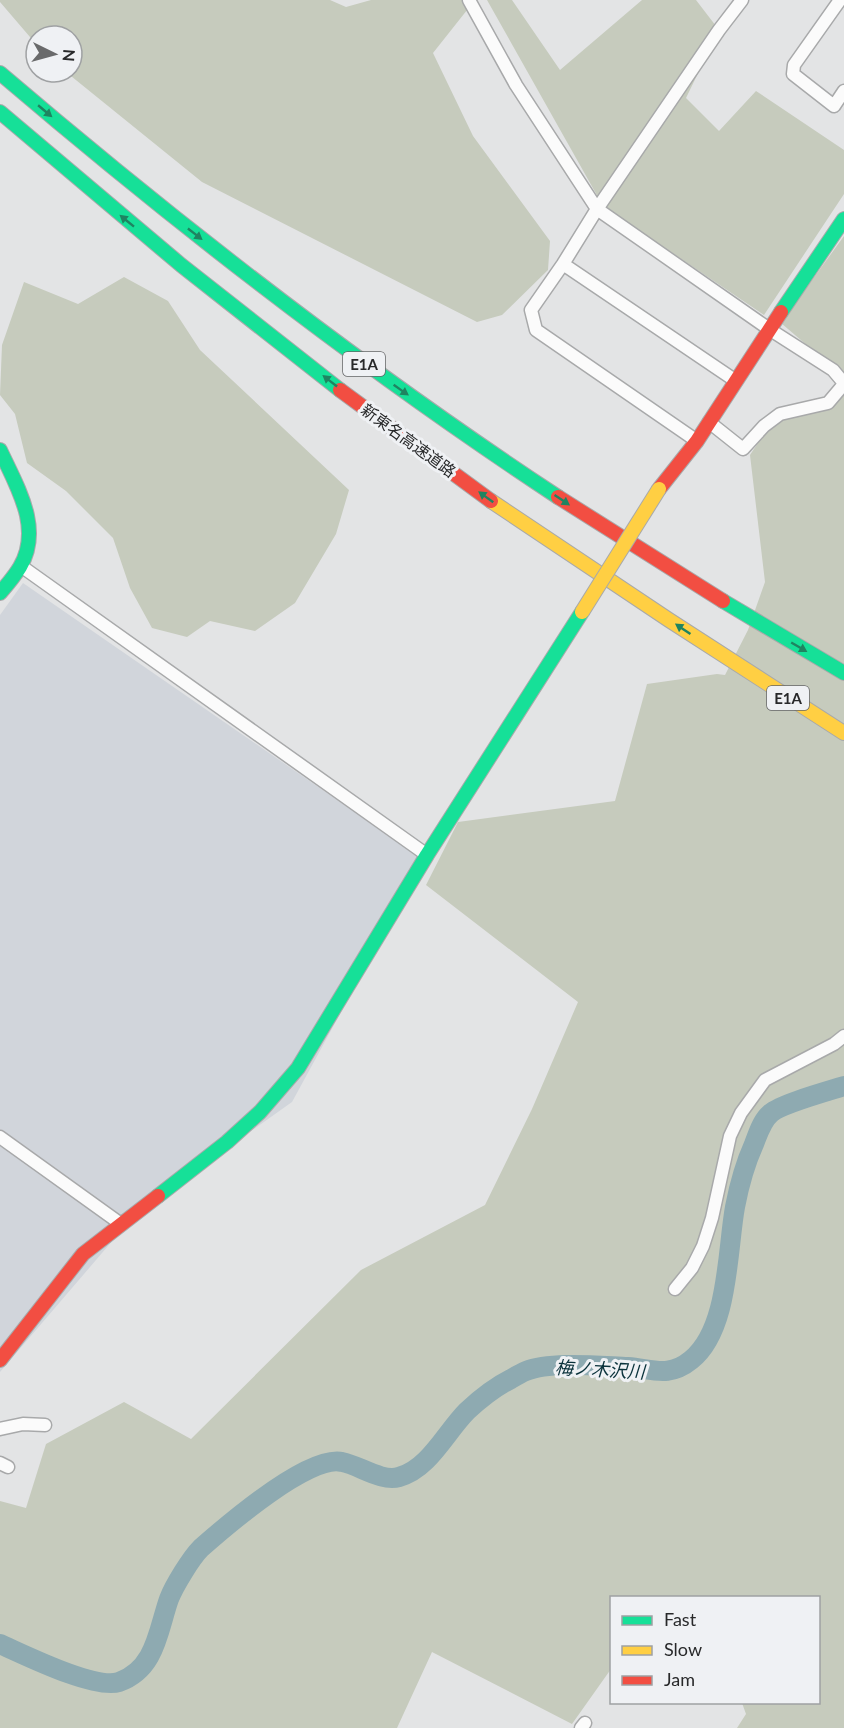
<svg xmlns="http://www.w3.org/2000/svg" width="844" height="1728" font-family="Lato,'Noto Sans JP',sans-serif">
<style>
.built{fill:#d1d5db}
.green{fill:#c6cbbd}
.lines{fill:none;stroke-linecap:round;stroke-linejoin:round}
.river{stroke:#8eaab1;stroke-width:20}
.street-casing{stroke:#a8a9aa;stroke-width:15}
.fast-casing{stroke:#a8a9aa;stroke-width:16}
.slow-casing{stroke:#a8a9aa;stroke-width:16}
.jam-casing{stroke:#a8a9aa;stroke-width:16}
.street{stroke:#fbfbfb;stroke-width:12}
.fast{stroke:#16e098;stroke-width:14}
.slow{stroke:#ffcf43;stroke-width:14}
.jam{stroke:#f24e42;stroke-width:14}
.slow-bridge-casing{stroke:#a8a9aa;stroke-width:16;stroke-linecap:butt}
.slow-bridge{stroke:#ffcf43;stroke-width:14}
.oneway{fill:#1f8461}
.labels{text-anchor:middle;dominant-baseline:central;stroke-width:6;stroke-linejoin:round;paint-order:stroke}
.shield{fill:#eff1f4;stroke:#646567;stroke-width:1.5}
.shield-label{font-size:15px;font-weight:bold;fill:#28292a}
.street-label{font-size:16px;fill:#28292a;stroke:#eff1f4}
.water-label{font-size:18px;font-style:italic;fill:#0a323b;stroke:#eff1f4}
</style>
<rect width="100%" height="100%" fill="#e3e4e5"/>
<path class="built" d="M23,583L424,860L292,1102L138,1211L0,1372V615Z"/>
<path class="green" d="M0,0H330L346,7L371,0H475L433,53L473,136L550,241L548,270L502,315L477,322L202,182L66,72H72V36H36V44L0,2Z
M487,0H512L560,70L642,0H696L719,30L686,98L719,131L756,91L844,150V194L764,315L603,206Z
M844,236V377L781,323Z
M124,277L168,301L200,350L349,490L336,534L295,603L255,631L210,621L187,637L152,628L130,588L113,538L66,491L27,463L15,414L0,395L2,345L24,282L78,304Z
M844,384V1728H737L746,1714L742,1703L818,1702V1598H612L611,1669L572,1724L432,1652L397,1728H0V1501L26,1508L46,1444L124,1402L191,1439L361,1270L485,1205L532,1109L578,1002L426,885L458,822L615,801L647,684L717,674L725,675L748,630L765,582L750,455L779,411L828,403Z"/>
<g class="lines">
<path class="river" d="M0,1644C25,1655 95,1690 119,1682C156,1669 158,1630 169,1599C174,1586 191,1558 201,1548C226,1526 309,1454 342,1462C359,1465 381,1482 399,1477C429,1469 446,1432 467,1411C480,1399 495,1387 511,1379C516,1376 521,1373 526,1371C550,1361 601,1366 628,1367C653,1369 669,1378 691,1360C729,1330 727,1251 735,1207C739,1186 745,1164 754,1144C758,1134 762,1120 771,1113C781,1104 828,1091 844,1086"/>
<g class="street-casing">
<path id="street" d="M469,0L516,85L597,209L769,329L833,370L844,383
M840,0L794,65L793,74L834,106L844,91
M563,264L736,381
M709,422L743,449L764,426L780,414L828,403L844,384
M697,441L536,330L531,310L563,264L597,209L719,30L742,0
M21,566L427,855
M0,1137L121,1224
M675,1289L692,1268L703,1246L712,1218L730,1136L741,1113L765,1080L834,1044L844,1036
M0,1429L23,1424L45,1425
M0,1463L8,1467
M581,1728L585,1723"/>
</g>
<g class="fast-casing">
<path id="fast" d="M0,73C178,225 362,368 558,497
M0,112L181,265L340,390
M781,312L844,219
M0,450C17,487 43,528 20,567C14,577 7,585 0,593
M723,601L844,673
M158,1196L227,1142L260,1112L298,1068L427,855L582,612"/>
</g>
<g class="slow-casing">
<path id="slow" d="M491,501L669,620L844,733"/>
</g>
<g class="jam-casing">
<path id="jam" d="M340,390L491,501
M659,489L697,441L781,312
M558,497L723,601
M0,1360L83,1254L158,1196"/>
</g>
<use href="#street" class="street"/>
<use href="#fast" class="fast"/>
<use href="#slow" class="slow"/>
<use href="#jam" class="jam"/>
<g class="slow-bridge-casing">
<path id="slow-bridge" d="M582,612L659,489"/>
</g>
<use href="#slow-bridge" class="slow-bridge"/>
</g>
<defs><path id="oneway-solid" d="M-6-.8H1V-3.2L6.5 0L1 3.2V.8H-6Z" transform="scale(1.5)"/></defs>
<g class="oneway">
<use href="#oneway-solid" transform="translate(45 111) rotate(40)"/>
<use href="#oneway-solid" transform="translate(127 221) rotate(-141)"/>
<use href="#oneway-solid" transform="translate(195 234) rotate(38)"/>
<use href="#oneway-solid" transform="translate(330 381) rotate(-142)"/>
<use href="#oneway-solid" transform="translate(401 390) rotate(35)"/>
<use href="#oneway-solid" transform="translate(486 497) rotate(-144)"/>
<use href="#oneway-solid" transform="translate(562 500) rotate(34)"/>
<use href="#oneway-solid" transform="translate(683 629) rotate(-146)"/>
<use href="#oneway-solid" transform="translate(799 647) rotate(30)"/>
</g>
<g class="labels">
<g class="shield">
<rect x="343" y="352" width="42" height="24" rx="4.5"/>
<rect x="767" y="686" width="42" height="24" rx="4.5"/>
</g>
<g class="shield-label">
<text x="364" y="364">E1A</text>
<text x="788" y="698">E1A</text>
</g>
<g class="street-label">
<text transform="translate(409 440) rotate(36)">新東名高速道路</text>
</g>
<g class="water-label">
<text transform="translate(600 1369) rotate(3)">梅ノ木沢川</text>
</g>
</g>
<rect x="610" y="1596" width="210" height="108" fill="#eff1f4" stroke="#9fa1a3" stroke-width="1.5"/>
<rect x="622" y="1616" width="30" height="9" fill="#16e098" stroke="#9fa1a3" stroke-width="1.5"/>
<text x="664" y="1626" font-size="18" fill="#28292a">Fast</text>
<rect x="622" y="1646" width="30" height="9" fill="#ffcf43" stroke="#9fa1a3" stroke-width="1.5"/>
<text x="664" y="1656" font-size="18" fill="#28292a">Slow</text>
<rect x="622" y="1676" width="30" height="9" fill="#f24e42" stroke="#9fa1a3" stroke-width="1.5"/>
<text x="664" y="1686" font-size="18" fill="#28292a">Jam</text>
<g transform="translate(54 54) rotate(95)"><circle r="28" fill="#eff1f4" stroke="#9fa1a3" stroke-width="1.5"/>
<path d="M0-4.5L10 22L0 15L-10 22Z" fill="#696a6b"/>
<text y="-9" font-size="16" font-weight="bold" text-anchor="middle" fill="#28292a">N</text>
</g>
</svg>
